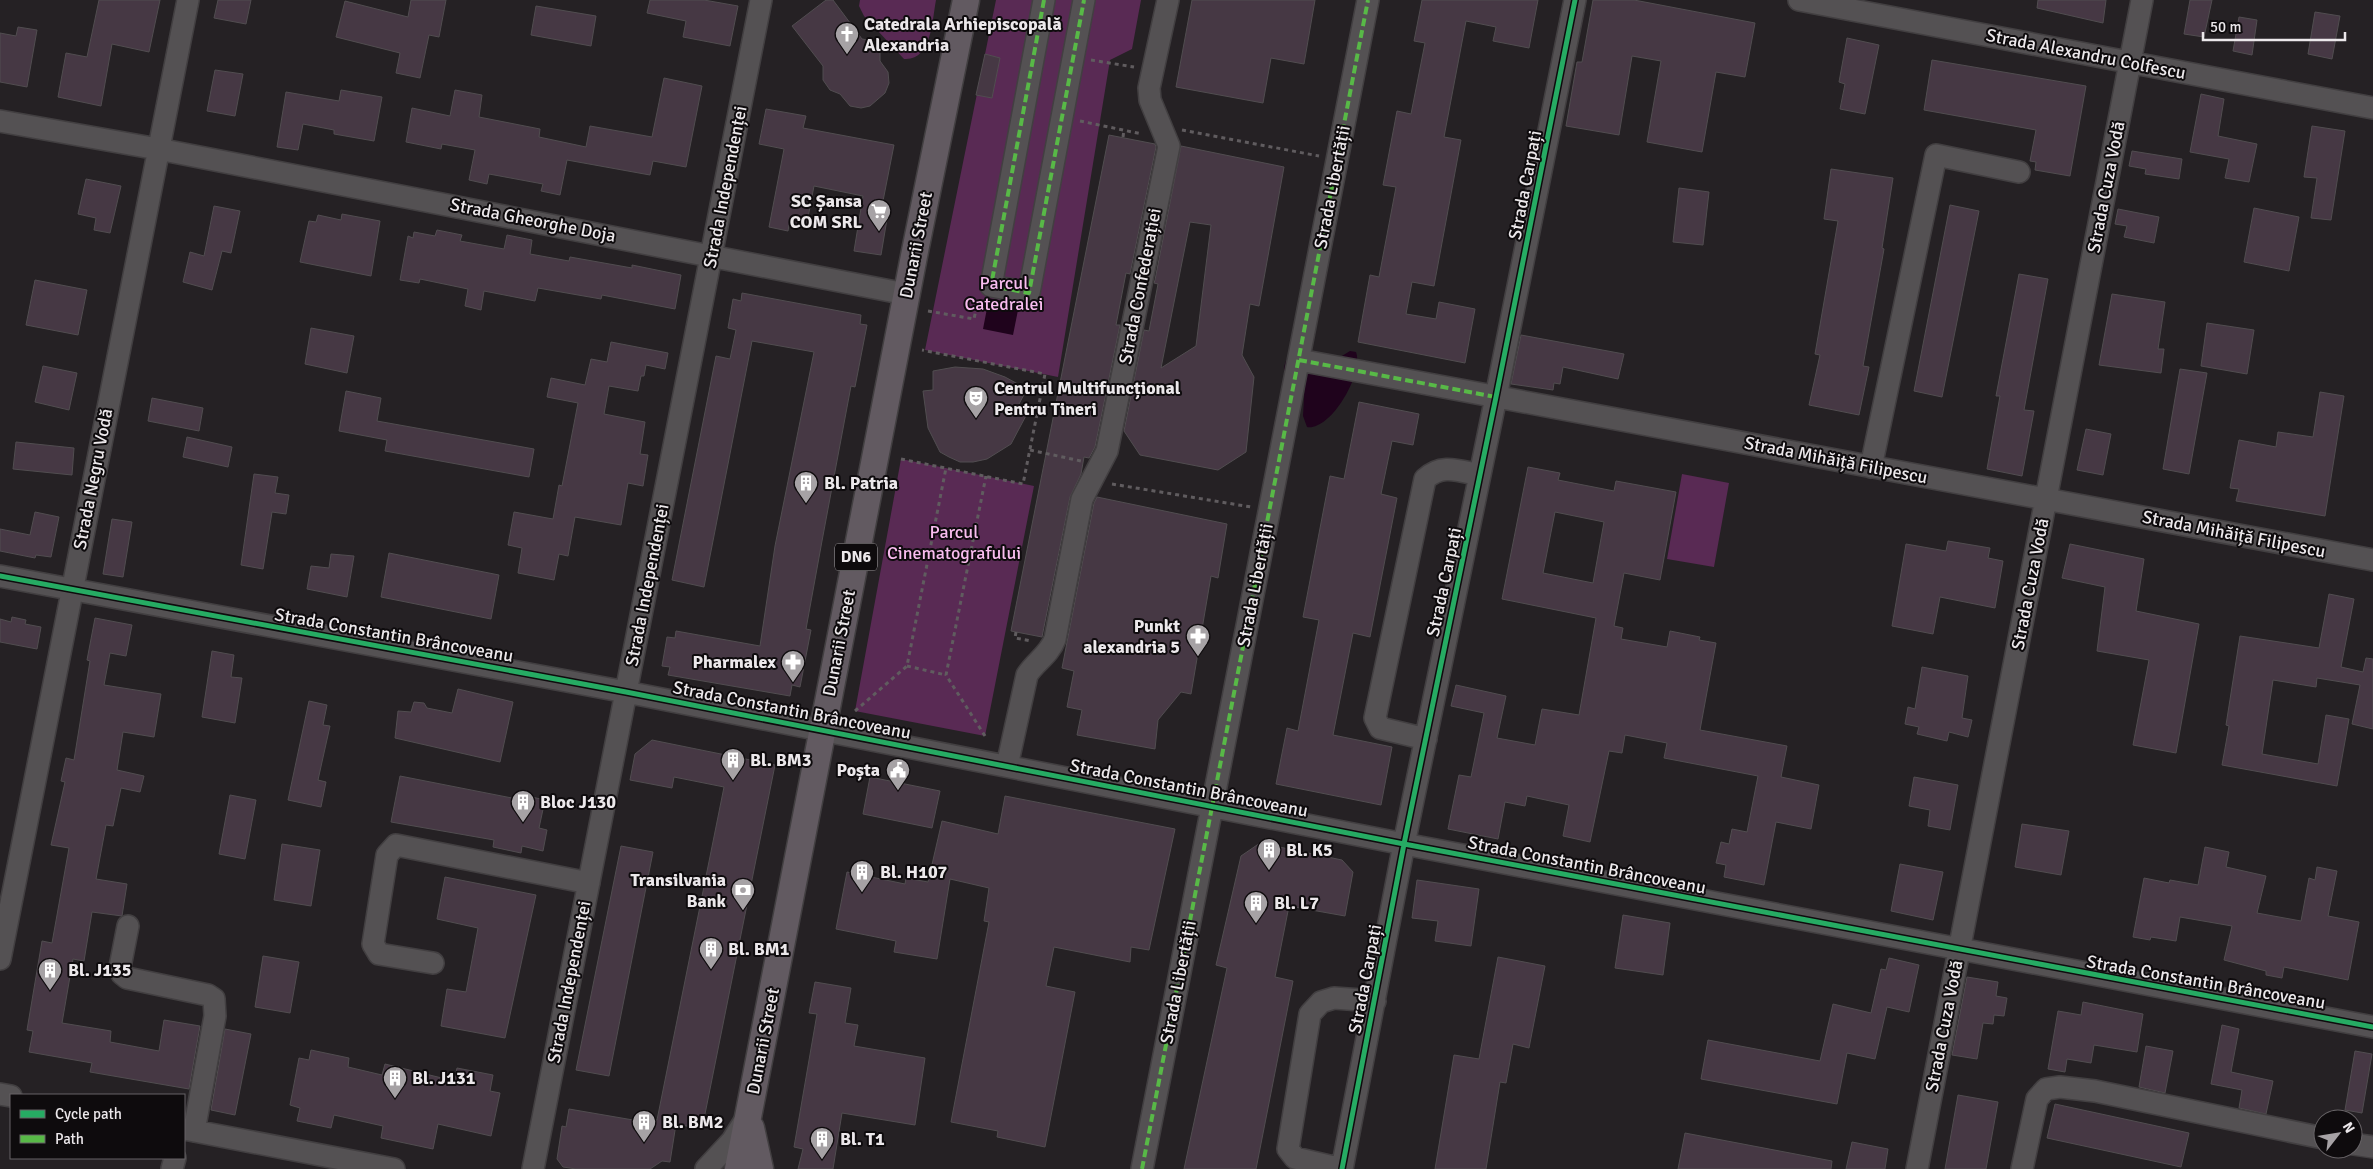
<svg xmlns="http://www.w3.org/2000/svg" width="2373" height="1169" font-family="Signika,sans-serif">
<style>
.green{fill:#592a54}
.water{fill:#1f031c}
.building{fill:#463844;stroke:#514d50;fill-rule:evenodd}
.lines{fill:none;stroke-linecap:round;stroke-linejoin:round}
.minor-casing{stroke:#423f41;stroke-width:24}
.major-casing{stroke:#423f41;stroke-width:29}
.path{stroke:#605c5f;stroke-width:3;stroke-dasharray:4 4;stroke-linecap:butt}
.minor{stroke:#545153;stroke-width:21}
.major{stroke:#625a61;stroke-width:26}
.quiet{stroke:#58b947;stroke-width:4;stroke-dasharray:8 4;stroke-linecap:butt}
.cycleway-casing{stroke:#0e0b0d;stroke-width:8}
.cycleway{stroke:#26ab63;stroke-width:5}
.labels{text-anchor:middle;dominant-baseline:central;stroke-width:4;stroke-linejoin:round;paint-order:stroke}
.shield{fill:#0e0b0d;stroke:#a9a6a8;stroke-width:1}
.shield-label{font-size:16px;font-weight:bold;fill:#ece8eb}
.poi-label{font-size:18px;font-weight:bold;fill:#ece8eb;stroke:#0e0b0d;text-anchor:start}
.street-label{font-size:18px;fill:#ece8eb;stroke:#0e0b0d}
.park-label{font-size:18px;fill:#f9bdef;stroke:#0e0b0d}
</style>
<rect width="100%" height="100%" fill="#252124"/>
<path class="green" d="M860,0H936C932,20 932,61 904,59L864,16L859,6Z
M996,0H1141L1132,49L1110,60L1058,377L925,350Z
M901,459L1034,486L985,736L855,711Z
M1682,474L1729,483L1714,567L1667,559Z"/>
<path class="water" d="M989,298L1019,305L1013,335L983,329Z
M1350,351L1356,352C1364,373 1331,431 1307,427L1303,416L1305,380L1285,377C1282,368 1286,359 1291,352L1324,367Z"/>
<path class="building" d="M99,0H160L149,52L112,44L101,106L58,97L66,53L87,57Z
M218,0H251L246,24L214,18Z
M411,0H446L439,37L429,35L420,78L396,73L400,53L336,37L345,1L408,17Z
M650,0H704L738,6L730,46L683,37L686,21L647,13Z
M826,0H833L862,39L874,41L880,49V61L888,72L889,83L885,93L870,106L861,108L850,106L840,94L830,90L823,80V66L792,26Z
M1192,0H1315L1304,64L1271,58L1263,103L1176,87Z
M1422,0H1538L1529,48L1493,41L1496,27L1466,21L1444,137L1461,140L1434,286L1412,282L1406,314L1436,319L1439,302L1475,309L1465,363L1358,342L1370,275L1379,277L1396,187L1383,185L1397,111L1411,114L1425,43L1414,41Z
M1593,0H1634L1755,23L1745,77L1716,72L1702,152L1647,142L1661,61L1632,56L1619,135L1566,126L1577,62H1582Z
M2038,0H2106L2103,23L2037,8Z
M2190,0H2212L2204,37L2184,34Z
M536,6L596,16L591,46L531,35Z
M2315,12L2340,16L2332,59L2308,54Z
M2239,17L2257,20L2252,55L2233,51Z
M18,27L37,30L27,87L0,82V33L16,36Z
M1847,38L1879,45L1865,114L1840,109L1845,84L1839,82Z
M985,54L1000,58L992,98L976,95Z
M1932,60L2086,86L2070,176L2035,170L2036,162L2030,161L2036,130L1924,110Z
M215,70L243,74L235,116L207,111Z
M664,78L702,86L686,167L653,161L650,175L567,160L560,195L541,191L543,184L489,174L487,184L469,180L475,150L442,144L441,149L406,142L412,108L450,116L455,90L482,95L479,117L540,129L539,137L586,147L590,126L652,137Z
M341,90L382,97L374,141L334,134V130L303,124L298,150L277,147L286,92L339,101Z
M2201,94L2224,99L2218,136L2257,144L2249,182L2225,178L2229,159L2190,152Z
M766,109L806,116L803,128L894,145L882,206L889,207L881,255L854,251L863,196L814,186L806,228L789,225L788,231L769,227L784,149L759,144Z
M2312,126L2345,131L2331,220L2311,218L2317,178L2304,177Z
M1109,135L1155,144L1156,147L1130,274L1126,273L1116,325H1120L1095,447L1089,458L1084,457L1081,474L1070,497L1042,637L1011,631Z
M1181,146L1284,167L1259,306L1250,304L1242,355L1254,377L1246,452L1218,470L1140,455L1124,431L1144,330L1149,331L1158,284L1154,283L1155,280ZM1190,222L1211,225L1196,346L1161,368Z
M2132,151L2182,159L2179,179L2145,174L2146,169L2129,166Z
M1831,169L1893,178L1882,248L1884,249L1863,366L1869,367L1859,415L1809,405L1820,355L1815,354L1838,221L1824,219Z
M86,179L121,186L110,233L94,230L96,218L78,214Z
M1679,188L1709,192L1703,245L1673,242Z
M1950,205L1979,211L1942,397L1914,391Z
M214,206L240,211L231,253L222,251L212,290L183,282L190,252L204,256Z
M2254,208L2299,217L2289,271L2244,262Z
M2118,209L2159,217L2154,243L2124,237L2127,226L2115,224Z
M342,214L380,221L371,276L300,262L309,221L316,222L318,215L341,220Z
M437,230L462,235L460,241L504,249L507,235L532,240L530,254L569,261L570,257L632,268V265L681,275L675,309L602,295L601,299L538,288L535,301L484,291L481,310L465,306L468,289L420,279L419,283L400,280L408,236L413,238L414,232L435,236Z
M2019,274L2048,279L2024,410L2034,411L2022,476L1987,469L2000,396H1996Z
M35,280L87,290L78,335L26,325Z
M742,293L861,315L860,324L867,325L855,387L851,386L822,541L806,629L811,630L800,687L792,685L790,696L668,675L670,667L662,666L667,637L675,638L676,631L760,646L775,546L814,352L752,341L704,587L672,580L716,356L730,359L736,330L728,328L733,299L741,301Z
M2112,294L2165,302L2158,349H2164L2161,373L2099,365Z
M2207,323L2254,330L2247,374L2201,366Z
M311,328L354,336L347,373L305,364Z
M1521,335L1624,354L1618,379L1563,367L1560,384L1554,383L1553,390L1511,384Z
M611,342L668,353L665,369L646,365L644,376H641L638,391L609,386L604,414L645,422L640,454L648,455L643,486L628,483L621,525L575,517L568,556L559,554L554,580L518,573L522,548L508,545L514,512L553,519L559,485L562,486L578,403L547,397L551,378L585,385L591,359L607,362Z
M43,366L77,373L69,410L35,402Z
M955,367L983,369L1005,377L1027,389L1019,404L1029,410L1011,444L987,459L973,462H960L949,457L940,452L928,428L923,391L933,390V371Z
M2180,369L2207,373L2189,474L2163,469Z
M346,391L381,398L377,421L534,449L529,477L385,451L387,440L339,431Z
M2320,392L2344,396L2325,516L2236,501L2239,489L2230,488L2239,440L2276,447L2278,432L2313,437Z
M152,398L203,408L199,431L148,421Z
M1359,402L1419,414L1413,445L1392,441L1381,494L1397,498L1370,637L1353,633L1333,735L1392,747L1381,805L1276,784L1287,728L1298,731L1319,620L1303,617L1330,476L1344,479Z
M2086,429L2111,434L2103,475L2077,470Z
M187,437L232,447L228,467L183,457Z
M16,442L74,448L72,475L13,469Z
M1528,467L1560,473L1558,480L1614,491L1616,481L1676,492L1660,580L1624,573L1614,626L1623,628L1621,639L1667,647L1670,631L1700,637L1699,640L1716,643L1700,730L1787,746L1781,777L1819,785L1811,829L1776,822L1764,885L1724,877L1726,865L1716,863L1721,842L1729,844L1732,829L1747,832L1758,776L1664,758L1667,743L1625,735L1622,753L1609,751L1590,842L1563,836L1569,805L1527,796L1525,806L1505,802L1498,839L1448,829L1459,775L1471,777L1484,713L1451,706L1456,685L1506,696L1497,738L1535,745L1542,709L1579,715L1596,618L1502,599ZM1555,512L1604,522L1593,583L1543,573Z
M254,474L278,477L275,493L289,495L286,514L272,512L263,569L241,565Z
M1097,497L1227,524L1218,578L1211,576L1191,694L1181,692L1158,720L1155,749L1077,735L1082,710L1067,707L1074,671L1062,668L1094,503Z
M35,512L59,517L51,557L36,555L35,558L0,551V529L30,535Z
M112,519L132,522L123,577L103,574Z
M1948,541L1990,548L1988,558L2003,561L1995,608L1940,597L1933,634L1892,626L1906,544L1946,551Z
M2070,544L2144,559L2136,611L2199,624L2176,753L2133,745L2149,660L2097,651L2105,587L2062,578Z
M389,553L499,575L491,619L381,597Z
M331,554L354,556L347,597L307,589L311,566L329,568Z
M2329,594L2354,599L2341,667L2363,672L2366,658L2373,659V729L2352,724L2360,685L2317,678L2316,687L2273,680L2262,754L2318,764L2326,715L2349,719L2337,786L2222,765L2229,726L2226,725L2240,636L2319,648Z
M12,617L26,620L25,624L41,627L37,649L0,642V619L11,622Z
M95,618L132,625L126,656L110,653L104,685L161,694L154,737L123,732L117,770L144,776L140,792L121,788L113,826L106,825L96,879L127,884L122,916L92,912L84,961L73,959L62,1023L111,1031L110,1042L159,1051L164,1020L200,1026L189,1089L90,1072L92,1063L29,1052L33,1031L27,1030L42,941L52,943L69,848L51,845L65,782L61,781L66,758L74,760L90,661L87,660Z
M212,651L234,655L231,677L242,678L235,723L202,717Z
M1922,667L1968,676L1962,718L1972,720L1968,737L1949,732L1947,741L1917,734L1919,727L1905,724L1908,707L1915,709Z
M458,689L513,702L500,762L395,738L398,711L411,712L414,702L424,703L427,708L452,713Z
M309,701L327,705L323,725L330,726L318,780L326,782L321,807L288,800Z
M652,740L775,765L702,1129L676,1124L670,1162L662,1161L650,1169H576L563,1167L557,1159L562,1126L566,1127L569,1109L639,1121L640,1117L657,1120L724,787L674,777L672,788L630,780L635,754Z
M400,776L522,800L523,795L545,800L539,828L547,830L543,851L522,846L521,853L493,847L494,840L391,822Z
M870,777L940,791L932,828L863,814Z
M1914,777L1958,785L1950,830L1928,826L1930,810L1909,806Z
M230,795L256,800L245,859L219,854Z
M1005,796L1175,829L1149,950L1131,947L1130,962L1054,947L1046,986L1075,992L1045,1147L997,1137L998,1131L951,1122L989,922L984,921L989,888L950,879L937,959L894,952L896,941L836,929L847,872L905,884L906,878L928,882L942,821L998,834Z
M2022,824L2069,831L2061,875L2015,867Z
M1260,843L1342,860L1353,872L1345,916L1289,906L1275,977L1293,981L1256,1169H1184L1227,968L1216,965L1241,856Z
M282,844L320,850L311,906L274,900Z
M621,846L653,852L609,1076L576,1070Z
M2205,847L2229,852L2226,867L2266,876L2257,913L2301,921L2309,878L2315,880L2317,867L2337,871L2328,916L2359,922L2348,980L2284,967L2282,978L2266,975V971L2224,960L2232,926L2180,917L2176,941L2151,937L2150,940L2133,937L2144,878L2169,883L2170,880L2198,885Z
M1900,864L1943,872L1933,920L1891,911Z
M445,877L536,895L505,1038L441,1026L447,989L466,992L478,928L437,919Z
M1417,880L1479,889L1471,946L1435,941L1438,921L1412,918Z
M1623,915L1670,923L1663,975L1615,968Z
M263,956L299,962L290,1013L255,1007Z
M1498,957L1545,966L1529,1048L1513,1044L1506,1083L1500,1082L1486,1169H1435L1454,1055L1479,1059Z
M1889,958L1919,965L1909,1012L1887,1007L1875,1059L1847,1053L1837,1104L1701,1079L1708,1040L1820,1061L1833,1004L1871,1013L1881,969L1886,970Z
M1967,977L1998,982L1996,996L2007,998L2004,1016L1994,1015L1993,1024L1983,1023L1977,1059L1952,1055Z
M815,982L851,988L845,1023L858,1025L854,1046L925,1058L915,1125L842,1113L833,1169H798L803,1149L794,1147L817,1014L809,1013Z
M2083,1002L2143,1014L2137,1052L2094,1045L2091,1063L2067,1059L2065,1072L2048,1069L2058,1011L2081,1015Z
M2222,1025L2239,1029L2231,1072L2273,1081L2266,1114L2239,1108L2242,1090L2211,1084Z
M225,1029L251,1034L235,1115L211,1110Z
M2146,1046L2173,1051L2165,1093L2139,1087Z
M311,1050L349,1058L348,1067L382,1075L385,1064L454,1081L457,1068L493,1075L490,1091L500,1093L491,1136L438,1124L433,1149L381,1138L383,1126L334,1115L331,1128L297,1121L300,1108L290,1105L299,1058L309,1060Z
M2355,1051L2372,1054L2362,1113L2345,1110Z
M1958,1095L1998,1102L1986,1169H1945Z
M2055,1104L2189,1133L2181,1167L2047,1138Z
M1685,1133L1832,1161L1831,1169H1678Z
M1852,1142L1888,1149L1885,1169H1846Z"/>
<g class="lines">
<g class="minor-casing">
<path id="minor" d="M1044,0L991,286L1029,293L1084,0
M1799,0L2373,108
M0,121L158,149L906,294
M1299,360L2373,560
M1871,467L1936,155L2019,172
M0,576L626,692L1404,844L2373,1027
M1426,739L1380,728L1375,718L1425,479C1442,463 1459,471 1480,475
M1007,766L1027,675C1035,662 1049,655 1055,639L1082,499L1107,451L1169,146L1150,100L1149,88L1168,0
M128,926L120,967L122,974L127,978L208,995L214,999L215,1016L194,1131
M0,959L188,0
M433,963L379,954L373,944L387,855L396,845L589,883
M0,1094L11,1096
M184,1129L394,1169
M2353,1144L2373,1147
M172,1169L175,1158
M533,1169L761,0
M706,1169L732,1141L744,1122
M1142,1169L1368,0
M1342,1169L1404,844L1496,397L1575,0
M1342,1169L1295,1158L1288,1149L1310,1014L1321,1002L1334,998L1375,1001
M1917,1169L2142,0
M2022,1169L2037,1099L2046,1089L2060,1087L2095,1091L2323,1138"/>
</g>
<g class="major-casing">
<path id="major" d="M751,1128L760,1169
M738,1169L914,256L966,0"/>
</g>
<path class="path" d="M1091,60L1134,67
M1080,121L1142,134
M1182,130L1319,156
M1123,137L1124,130
M928,311L974,319L978,300
M1030,450L1081,461
M901,459L1023,484L1045,374L922,350
M1112,484L1251,507
M1016,632L1015,638L1031,641
M907,666L946,675
M855,711L907,666L946,468
M985,736L946,675L986,476"/>
<use href="#minor" class="minor"/>
<use href="#major" class="major"/>
<path class="quiet" d="M1044,0L991,286L1029,293L1084,0
M1299,360L1496,397
M1142,1169L1368,0"/>
<g class="cycleway-casing">
<path id="cycleway" d="M0,576L626,692L1404,844L2373,1027
M1342,1169L1404,844L1496,397L1575,0"/>
</g>
<use href="#cycleway" class="cycleway"/>
</g>
<defs>
<g id="church-pin" transform="scale(1.25)"><path d="M0 17L-7.5 6A9.5 9.5 0 1 1 7.5 6Z" fill="#a6a2a5" stroke="#0e0b0d"/><path d="M-1.2-6h2.4v3.5h3.3v2.4h-3.3V6h-2.4V-.1h-3.3v-2.4h3.3Z" fill="#fff"/></g>
<g id="supermarket-pin" transform="scale(1.25)"><path d="M0 17L-7.5 6A9.5 9.5 0 1 1 7.5 6Z" fill="#a6a2a5" stroke="#0e0b0d"/><path d="M-6-5.5h2.5l.6 2H6L4.5 2H-2.5L-4.4-4H-6ZM-1.5 3.2a1.3 1.3 0 1 0 .1 0ZM3 3.2a1.3 1.3 0 1 0 .1 0Z" fill="#fff"/></g>
<g id="theatre-pin" transform="scale(1.25)"><path d="M0 17L-7.5 6A9.5 9.5 0 1 1 7.5 6Z" fill="#a6a2a5" stroke="#0e0b0d"/><path d="M-5-5.5Q0-4 5-5.5V0Q5 5 0 6Q-5 5-5 0ZM-3.3-2.5H-1v1.5H-3.3ZM1-2.5H3.3v1.5H1ZM-2.8 1Q0 5.5 2.8 1Z" fill="#fff"/></g>
<g id="building-pin" transform="scale(1.25)"><path d="M0 17L-7.5 6A9.5 9.5 0 1 1 7.5 6Z" fill="#a6a2a5" stroke="#0e0b0d"/><path d="M-4-6H4V6H1V3H-1V6H-4ZM-2.5-4.3h1.7v1.8h-1.7ZM.8-4.3h1.7v1.8H.8ZM-2.5-1h1.7V.8h-1.7ZM.8-1h1.7V.8H.8Z" fill="#fff"/></g>
<g id="pharmacy-pin" transform="scale(1.25)"><path d="M0 17L-7.5 6A9.5 9.5 0 1 1 7.5 6Z" fill="#a6a2a5" stroke="#0e0b0d"/><path d="M-2-6h4v4h4v4h-4v4h-4v-4h-4v-4h4Z" fill="#fff"/></g>
<g id="civic-pin" transform="scale(1.25)"><path d="M0 17L-7.5 6A9.5 9.5 0 1 1 7.5 6Z" fill="#a6a2a5" stroke="#0e0b0d"/><path d="M-.6-6.5H3V-4.5H.6V-3L4-1V1h2V6H-6V1h2V-1L-.6-3ZM-1.2 2.5V6h2.4V2.5Z" fill="#fff"/></g>
<g id="bank-pin" transform="scale(1.25)"><path d="M0 17L-7.5 6A9.5 9.5 0 1 1 7.5 6Z" fill="#a6a2a5" stroke="#0e0b0d"/><path d="M-6-4H6V4H-6ZM0-2.3a2.3 2.3 0 1 0 0 4.6a2.3 2.3 0 1 0 0-4.6Z" fill="#fff"/></g>
</defs>
<g fill-rule="evenodd">
<use href="#church-pin" x="847" y="34"/>
<use href="#supermarket-pin" x="879" y="211"/>
<use href="#theatre-pin" x="976" y="398"/>
<use href="#building-pin" x="806" y="483"/>
<use href="#pharmacy-pin" x="1198" y="636"/>
<use href="#pharmacy-pin" x="793" y="662"/>
<use href="#building-pin" x="733" y="760"/>
<use href="#civic-pin" x="898" y="770"/>
<use href="#building-pin" x="523" y="802"/>
<use href="#building-pin" x="1269" y="850"/>
<use href="#building-pin" x="862" y="872"/>
<use href="#bank-pin" x="743" y="890"/>
<use href="#building-pin" x="1256" y="903"/>
<use href="#building-pin" x="711" y="949"/>
<use href="#building-pin" x="50" y="970"/>
<use href="#building-pin" x="395" y="1078"/>
<use href="#building-pin" x="644" y="1122"/>
<use href="#building-pin" x="822" y="1139"/>
</g>
<g class="labels">
<rect class="shield" x="835" y="543.5" width="42" height="27" rx="4"/>
<g class="shield-label">
<text x="856" y="557">DN6</text>
</g>
<g class="poi-label">
<text x="864" y="24">Catedrala Arhiepiscopală<tspan x="864" dy="21">Alexandria</tspan></text>
<text x="862" y="201" text-anchor="end">SC Șansa<tspan x="862" dy="21">COM SRL</tspan></text>
<text x="994" y="388">Centrul Multifuncțional<tspan x="994" dy="21">Pentru Tineri</tspan></text>
<text x="824" y="483">Bl. Patria</text>
<text x="1180" y="626" text-anchor="end">Punkt<tspan x="1180" dy="21">alexandria 5</tspan></text>
<text x="776" y="662" text-anchor="end">Pharmalex</text>
<text x="750" y="760">Bl. BM3</text>
<text x="880" y="770" text-anchor="end">Poșta</text>
<text x="540" y="802">Bloc J130</text>
<text x="1286" y="850">Bl. K5</text>
<text x="880" y="872">Bl. H107</text>
<text x="726" y="880" text-anchor="end">Transilvania<tspan x="726" dy="21">Bank</tspan></text>
<text x="1274" y="903">Bl. L7</text>
<text x="728" y="949">Bl. BM1</text>
<text x="68" y="970">Bl. J135</text>
<text x="412" y="1078">Bl. J131</text>
<text x="662" y="1122">Bl. BM2</text>
<text x="840" y="1139">Bl. T1</text>
</g>
<g class="street-label">
<text transform="translate(2086 54) rotate(11)">Strada Alexandru Colfescu</text>
<text transform="translate(1525 185) rotate(-79)">Strada Carpați</text>
<text transform="translate(725 187) rotate(-79)">Strada Independenței</text>
<text transform="translate(1332 187) rotate(-79)">Strada Libertății</text>
<text transform="translate(2106 187) rotate(-79)">Strada Cuza Vodă</text>
<text transform="translate(533 220) rotate(11)">Strada Gheorghe Doja</text>
<text transform="translate(916 245) rotate(-79)">Dunarii Street</text>
<text transform="translate(1140 286) rotate(-79)">Strada Confederației</text>
<text transform="translate(1836 460) rotate(11)">Strada Mihăiță Filipescu</text>
<text transform="translate(93 479) rotate(-79)">Strada Negru Vodă</text>
<text transform="translate(2234 534) rotate(11)">Strada Mihăiță Filipescu</text>
<text transform="translate(1444 582) rotate(-78)">Strada Carpați</text>
<text transform="translate(2030 584) rotate(-79)">Strada Cuza Vodă</text>
<text transform="translate(647 585) rotate(-79)">Strada Independenței</text>
<text transform="translate(1255 585) rotate(-79)">Strada Libertății</text>
<text transform="translate(394 635) rotate(10)">Strada Constantin Brâncoveanu</text>
<text transform="translate(839 643) rotate(-79)">Dunarii Street</text>
<text transform="translate(792 710) rotate(11)">Strada Constantin Brâncoveanu</text>
<text transform="translate(1189 788) rotate(11)">Strada Constantin Brâncoveanu</text>
<text transform="translate(1587 865) rotate(11)">Strada Constantin Brâncoveanu</text>
<text transform="translate(1365 979) rotate(-79)">Strada Carpați</text>
<text transform="translate(569 982) rotate(-79)">Strada Independenței</text>
<text transform="translate(1178 982) rotate(-79)">Strada Libertății</text>
<text transform="translate(2206 982) rotate(10)">Strada Constantin Brâncoveanu</text>
<text transform="translate(1944 1026) rotate(-79)">Strada Cuza Vodă</text>
<text transform="translate(763 1041) rotate(-79)">Dunarii Street</text>
</g>
<g class="park-label">
<text x="1004" y="283">Parcul<tspan x="1004" dy="21">Catedralei</tspan></text>
<text x="954" y="532">Parcul<tspan x="954" dy="21">Cinematografului</tspan></text>
</g>
</g>
<rect x="10" y="1094" width="175" height="65" fill="#0e0b0d" stroke="#676366"/>
<rect x="20" y="1110" width="25" height="8" fill="#26ab63" stroke="#676366"/>
<text x="55" y="1119" font-size="15" fill="#ece8eb">Cycle path</text>
<rect x="20" y="1135" width="25" height="8" fill="#58b947" stroke="#676366"/>
<text x="55" y="1144" font-size="15" fill="#ece8eb">Path</text>
<g transform="translate(2338 1134) rotate(59)"><circle r="24" fill="#0e0b0d" stroke="#676366"/>
<path d="M0-4L9 19L0 12L-9 19Z" fill="#a6a2a5"/>
<text y="-8" font-size="14" font-weight="bold" text-anchor="middle" fill="#ece8eb">N</text>
</g>
<path d="M2203 32v8h142v-8" fill="none" stroke="#ece8eb" stroke-width="2.5"/>
<text x="2210" y="32" font-size="15" fill="#ece8eb" stroke="#0e0b0d" stroke-width="4" paint-order="stroke">50 m</text>
</svg>
